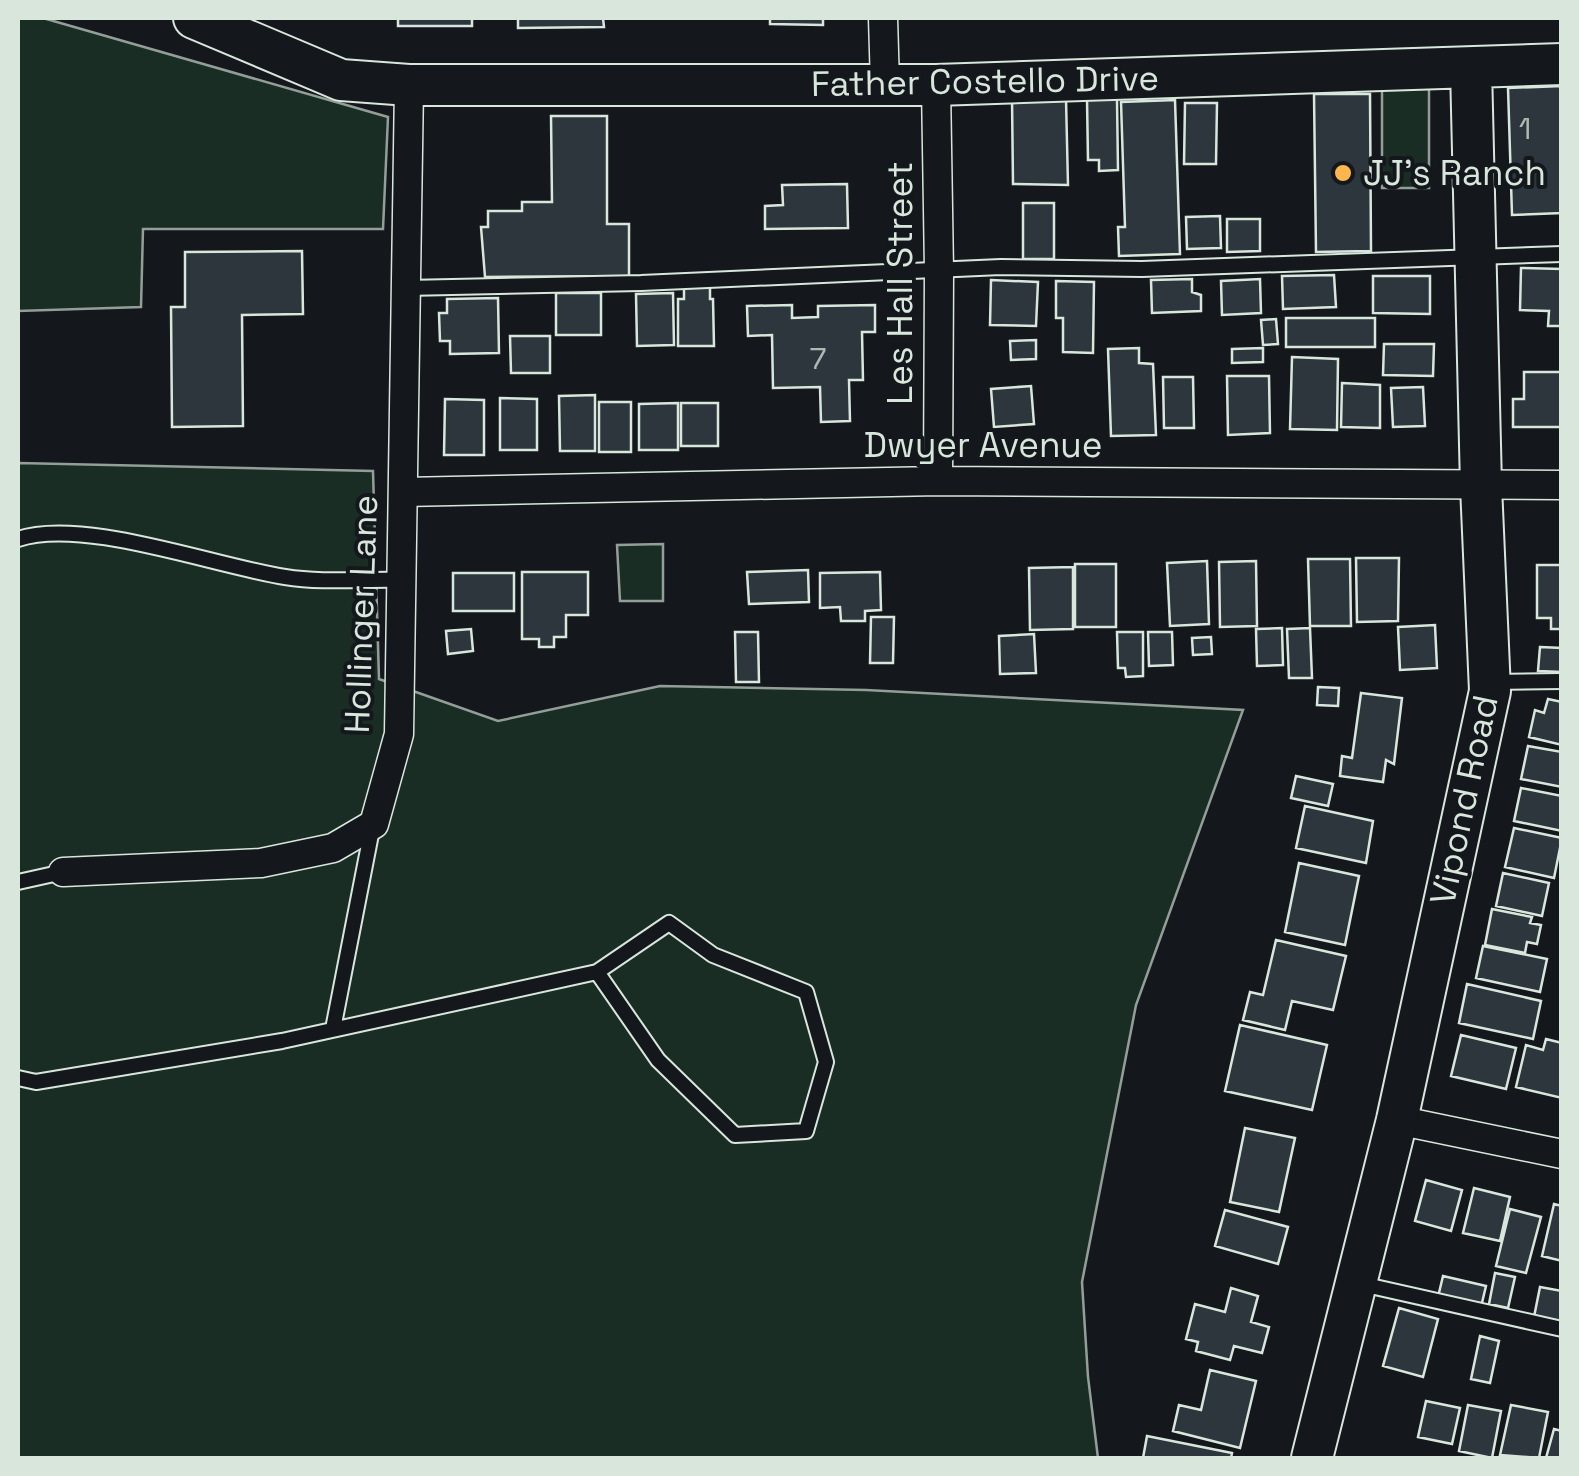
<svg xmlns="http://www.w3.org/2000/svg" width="1579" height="1476" font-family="'Space Grotesk',sans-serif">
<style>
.green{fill:#1a2d24;stroke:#939e99;stroke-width:2.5}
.building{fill:#2c363c;stroke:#d8e6dc;stroke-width:2.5}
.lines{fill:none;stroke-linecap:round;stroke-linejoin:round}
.lane-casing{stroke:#d8e6dc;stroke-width:18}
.street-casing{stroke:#d8e6dc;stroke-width:31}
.secondary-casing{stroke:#d8e6dc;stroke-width:44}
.lane{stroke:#14181c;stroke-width:14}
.street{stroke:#14181c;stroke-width:28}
.secondary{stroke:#14181c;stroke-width:40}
.poi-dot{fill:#ffb74d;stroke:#14181c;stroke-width:4}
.labels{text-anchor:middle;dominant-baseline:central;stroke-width:8;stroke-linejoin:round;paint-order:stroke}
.number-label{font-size:30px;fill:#adbab4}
.street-label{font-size:35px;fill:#d8e6dc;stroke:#14181c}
.poi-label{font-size:35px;fill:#d8e6dc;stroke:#14181c;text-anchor:start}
</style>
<rect width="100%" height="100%" fill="#14181c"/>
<path class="green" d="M18,18H43L388,117L383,229H143L141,307L18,311Z
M1429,87V188H1382V88Z
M18,463L373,471L379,679L498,721L660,686L866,690L1243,710L1136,1005L1082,1282L1088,1377L1098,1458H18Z
M663,544V601H620L617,545Z"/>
<path class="building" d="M398,18H472V26H398Z
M518,18H603L604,27L518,28Z
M770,18H823V25L770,24Z
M1562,86V213L1512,215L1508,88Z
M1314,94H1370L1371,251L1316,252Z
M1012,99H1066L1068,185L1013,184Z
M1087,99H1117L1118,170L1099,171V160H1088Z
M1175,100L1180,254L1119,256L1118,227H1125L1121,102Z
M1185,103H1217L1216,164H1184Z
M551,116H607V224H629V276L485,277L481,227H488V211H522V202H552Z
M847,184L848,228L765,229V206L783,205L782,185Z
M1023,203H1054V259H1023Z
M1220,216L1221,248L1187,249L1186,217Z
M1227,219H1260V251L1227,252Z
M302,251L303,314L242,315L243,426L172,427L171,307H185V252Z
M1521,268L1562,269V326H1548L1549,311L1520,310Z
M1334,275L1336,307L1283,309L1282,276Z
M1373,276H1430V314L1373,313Z
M1192,279V292L1201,295V311L1152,313L1151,280Z
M1260,279L1261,313L1222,315L1221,281Z
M991,280L1038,282L1036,326L990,325Z
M1056,281L1094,282L1093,353L1063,352V318H1056Z
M684,287H710V299H713L714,346H678V299H684Z
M556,293H601V335H556Z
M673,293L674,345L637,346L636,294Z
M498,298L499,353L450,354V341H440L439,313H447V299Z
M792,305V318L818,317V306L875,305V332H862L863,380H849L850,421L821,422L820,387L773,388L772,335L748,336L747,306Z
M1286,318H1375V347H1286Z
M1276,319L1278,344L1263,345L1261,320Z
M510,336H550V373H511Z
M1036,340V359L1011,360L1010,341Z
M1384,344H1434L1433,376L1383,375Z
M1139,348V363L1153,364L1156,435L1111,436L1108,349Z
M1263,348V362L1232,363V349Z
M1292,357L1338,359L1337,430L1290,429Z
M1524,372H1562V427H1513V399H1524Z
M1227,376H1269L1270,433L1228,435Z
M1163,377H1193L1194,428H1164Z
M1342,383L1380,385V428L1341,427Z
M1031,386L1034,424L994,427L991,389Z
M1423,387L1425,426L1393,427L1391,388Z
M595,395V451H560L559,396Z
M500,398L537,399V450H500Z
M445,399L484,400V455H444Z
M599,402H631V452H599Z
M678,403V450H639V404Z
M681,403H718V446H681Z
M1356,558H1399L1398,621L1357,622Z
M1308,559H1350L1351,626H1310Z
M1207,561L1209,624L1170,626L1167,563Z
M1256,561L1257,626L1220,627L1219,562Z
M1075,564H1116V627H1075Z
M1537,565H1562V629H1551V618H1537Z
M1073,567V629L1030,630L1029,568Z
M808,570L809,602L749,604L747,572Z
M522,572H588V615H566V637H554V647H539V639H522Z
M880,572L881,610L865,611V621H841L840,607L820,608V573Z
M453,573H514V611H453Z
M871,617H894L893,663H870Z
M1435,625L1437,668L1400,670L1398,627Z
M1282,628L1283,665L1257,666L1256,629Z
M1310,628L1312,678H1289L1287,629Z
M471,629L473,651L448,654L446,631Z
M735,632H758L759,682H736Z
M1117,632H1143V676L1126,677L1125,668H1118Z
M1148,632H1172L1173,665L1149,666Z
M1034,634L1036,673L1000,674L999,636Z
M1211,637L1212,654L1193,655L1192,638Z
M1540,647L1562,648V672L1538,671Z
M1318,687L1339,688L1338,706L1317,705Z
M1361,693L1402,698L1394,764L1386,760L1383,782L1340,776L1342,756L1352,758Z
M1548,699L1562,702V745L1529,737L1535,710L1544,713Z
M1528,746L1562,752V787L1521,779Z
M1296,776L1333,784L1328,806L1291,798Z
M1521,788L1562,796V831L1514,821Z
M1305,806L1373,821L1366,863L1296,848Z
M1514,828L1562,838L1554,878L1505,867Z
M1299,863L1359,876L1345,945L1285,932Z
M1503,873L1549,883L1542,916L1496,906Z
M1492,909L1532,917L1530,923L1541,925L1537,944L1527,942L1525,953L1485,945Z
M1276,940L1346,956L1333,1010L1292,1001L1285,1030L1243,1020L1250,992L1263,995Z
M1483,946L1547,959L1540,992L1476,978Z
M1467,984L1541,1001L1533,1039L1459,1023Z
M1240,1025L1327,1045L1312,1110L1225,1091Z
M1461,1035L1516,1048L1506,1089L1451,1076Z
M1546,1039L1562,1043V1098L1516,1087L1526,1045L1543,1050Z
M1245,1128L1295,1138L1279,1212L1230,1202Z
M1426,1180L1462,1190L1451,1231L1415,1221Z
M1474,1188L1510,1197L1500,1241L1463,1233Z
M1554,1204L1562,1206V1261L1542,1256Z
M1510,1209L1541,1217L1526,1273L1496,1266Z
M1225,1210L1288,1227L1278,1264L1215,1246Z
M1495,1273L1515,1277L1508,1308L1489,1304Z
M1443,1276L1486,1286L1481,1307L1438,1297Z
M1540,1287L1562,1291V1322L1534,1317Z
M1231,1288L1258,1296L1251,1322L1269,1327L1262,1353L1234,1346L1230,1360L1196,1351L1198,1342L1186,1339L1195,1304L1225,1312Z
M1399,1308L1438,1319L1423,1377L1383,1366Z
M1480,1336L1499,1341L1490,1383L1471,1379Z
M1210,1370L1256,1381L1240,1448L1173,1431L1179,1405L1201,1410Z
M1426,1401L1460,1408L1452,1444L1418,1437Z
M1468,1405L1501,1411L1492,1458L1459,1451Z
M1511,1405L1548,1412L1539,1458L1500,1455Z
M1554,1429L1562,1431V1458H1546Z
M1147,1436L1232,1453L1231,1458H1143Z"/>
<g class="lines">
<g class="lane-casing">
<path id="lane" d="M406,288L641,283L1001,267L1142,269L1562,254
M18,539C83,517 214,566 285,577C322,583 364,579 402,580
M1492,682L1562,681
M18,882L63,872
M333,1029L373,824
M18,1078L36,1082L282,1041L597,972L669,923L713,955L806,992L826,1062L806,1131L735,1135L658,1060L597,972
M1357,1283L1562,1329"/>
</g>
<g class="street-casing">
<path id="street" d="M883,18L885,85
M936,85L939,271L938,481
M404,492L938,481L1562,485
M63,872L261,863L333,848L374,824L399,734L409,85
M1397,1120L1562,1154"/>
</g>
<g class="secondary-casing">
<path id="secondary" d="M194,18L341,80L409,85H936L1562,64
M1312,1458L1397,1120L1490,691L1481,486L1471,68"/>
</g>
<use href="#lane" class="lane"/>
<use href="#street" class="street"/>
<use href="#secondary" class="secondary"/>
</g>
<circle class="poi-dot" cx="1343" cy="173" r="10"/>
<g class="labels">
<g class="number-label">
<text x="1525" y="128">1</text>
<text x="818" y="358">7</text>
</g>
<g class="street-label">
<text transform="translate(985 81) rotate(-1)">Father Costello Drive</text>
<text transform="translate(900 283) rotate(-90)">Les Hall Street</text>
<text x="983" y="445">Dwyer Avenue</text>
<text transform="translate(361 614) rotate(-88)">Hollinger Lane</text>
<text transform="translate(1464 800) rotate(-78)">Vipond Road</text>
</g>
<g class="poi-label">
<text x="1363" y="173">JJ's Ranch</text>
</g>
</g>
<rect width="1579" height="1476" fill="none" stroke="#d8e6dc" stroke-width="40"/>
</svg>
